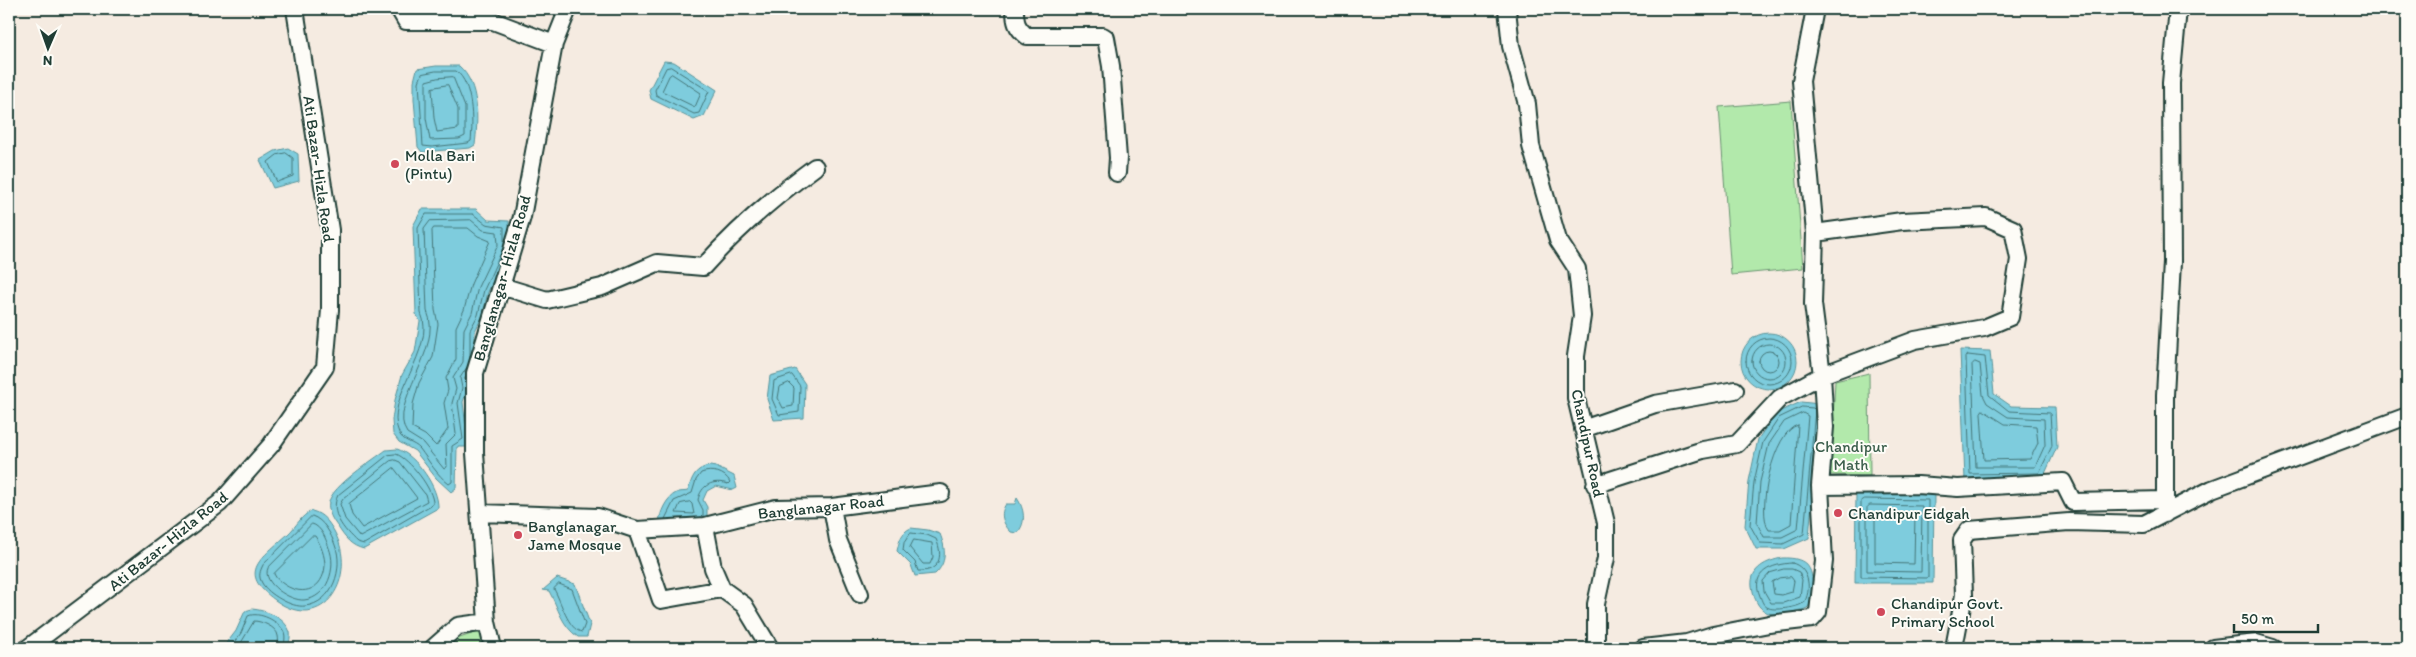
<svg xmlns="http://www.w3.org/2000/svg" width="2416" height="657" font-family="Itim,sans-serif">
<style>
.green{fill:#b2e9ab;stroke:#689370}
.water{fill:#7eccdd;stroke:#589399}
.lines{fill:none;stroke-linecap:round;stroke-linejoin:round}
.shore{stroke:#457678;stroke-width:1}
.minor-casing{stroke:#1f3d34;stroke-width:20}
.minor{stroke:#fdfcf7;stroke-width:16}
.poi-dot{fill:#d1495b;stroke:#fdfcf7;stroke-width:2}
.labels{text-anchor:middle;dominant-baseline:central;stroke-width:4;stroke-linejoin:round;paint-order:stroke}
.poi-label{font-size:16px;fill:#1f3d34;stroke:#fdfcf7;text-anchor:start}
.street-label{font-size:16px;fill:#1f3d34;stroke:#fdfcf7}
.park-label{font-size:16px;fill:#3c5f4c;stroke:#fdfcf7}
</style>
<rect width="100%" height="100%" fill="#f5ebe1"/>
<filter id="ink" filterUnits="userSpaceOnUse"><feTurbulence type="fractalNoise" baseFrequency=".02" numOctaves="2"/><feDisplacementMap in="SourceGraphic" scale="10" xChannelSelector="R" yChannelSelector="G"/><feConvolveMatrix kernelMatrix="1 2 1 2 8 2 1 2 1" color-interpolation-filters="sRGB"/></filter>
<g filter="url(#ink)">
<path class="green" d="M1791,101L1803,268L1731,275L1719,107Z
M1869,373L1870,476L1830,475L1835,381Z
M480,631L485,648H443L448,642Z"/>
<path class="water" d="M664,61L674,62L717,90L704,116L694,120L651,99L649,90Z
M436,66H459C480,84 478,120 475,145L470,148L422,152L418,147L414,99V81L417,69Z
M288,148L298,154L299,181L273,188L260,160L275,151Z
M422,209H476L488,220L509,221V247L488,292L482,317L475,331L474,366L464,379L468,386L463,402L468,447H457L456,488L451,492L436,478L415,451L399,442L393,434L392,420L395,400L402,375L415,352L420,321L416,314L413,226Z
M1741 361a28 28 0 1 1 56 0a28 28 0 1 1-56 0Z
M1960,350L1990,351L1994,394L2011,406L2055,407L2057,447L2043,478L1965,480Z
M795,369L805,384L804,418L774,420L767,399L770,376Z
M1801,402L1820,404L1809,538L1784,549H1756L1745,526L1749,481L1758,439L1776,413Z
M397,449C416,455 439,488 438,508L364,549C351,546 345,538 338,527C333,521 327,511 329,502C332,486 373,460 386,450Z
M710,466L716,467L734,476L737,488L733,490L716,486L707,491L703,500L707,507V523L659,522C660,513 666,498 676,493C680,491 684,492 688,491C692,477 695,468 710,466Z
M1856,494H1934L1933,583H1855Z
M1017,498C1024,508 1027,523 1017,533L1011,532C1003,524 999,514 1006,504H1015Z
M312,511C323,514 328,521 334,531C359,576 324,636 275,600C236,572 262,558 288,534C296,527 301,515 312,511Z
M911,528L928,530L940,534C946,549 947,563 935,574L915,576L911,565L897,551C899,542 901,532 911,528Z
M1782,558C1809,557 1814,569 1812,594C1811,599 1811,605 1807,608C1804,610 1799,610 1796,611C1771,619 1756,614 1752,586C1750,568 1767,561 1782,558Z
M557,578L575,584L590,624L587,637H578C561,625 559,609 549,591L543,590Z
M252,609C265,610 285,617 290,632C291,636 289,643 288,648H223L236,631L245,611Z"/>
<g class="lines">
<path class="shore" d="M671,67L709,91L699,113L694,114L656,95L655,90L666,68Z
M436,71H456C473,83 473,122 471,141L468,143L432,147L423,146L419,82L422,74Z
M672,74L701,93L695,107L662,91L669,76Z
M453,77L465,107V136L459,139L430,140L426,118V81L437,78Z
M448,85L458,109V129L437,132L434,118L432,88Z
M286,153L293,158V176L277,182L268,162L277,155Z
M471,220L483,230L497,232L498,245L478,287L472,313L464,329L463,362L453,378L456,389L452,403L456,434L446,444L447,467L444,469L423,443L407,433C387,404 444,349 427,311L424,229L430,221Z
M434,228H468L478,236L490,241L471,284L464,310L456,327V359L446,378L448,390L444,403L448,429L436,446L425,435L412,428L413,404L419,383L433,357L438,324L435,310L432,231Z
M1746 361a23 23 0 1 1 46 0a23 23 0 1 1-46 0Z
M1752 361a17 17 0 1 1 34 0a17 17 0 1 1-34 0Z
M1759 361a10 10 0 1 1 20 0a10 10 0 1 1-20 0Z
M1968,355L1985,357L1989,395L2009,411L2050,413L2052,446L2039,473L1970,474L1966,358Z
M470,357V330L478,315L484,290L503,248
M1975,362L1980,364L1983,395L1987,403L2008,417L2044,419L2045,445L2035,467H1976L1972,365Z
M467,367L460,378L462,388L458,403L463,439L452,446V482L449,484C437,475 429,461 420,449C414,442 403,442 399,433C383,398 437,349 421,313L418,228L426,214H473L486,224L504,227V245
M792,375L800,386L799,412L779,415L772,399L774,381Z
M789,383L794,388L793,406L783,408L778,398L780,387Z
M1802,407L1813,408L1815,410L1804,534L1783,544L1760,543L1750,525L1754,482L1763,442L1779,418Z
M1983,410L2005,424L2036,426L2038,443L2030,459L1984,460L1981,413Z
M1803,413L1808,416L1798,529L1782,537H1764L1757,523L1760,482L1769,444L1784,422Z
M1798,425L1791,524L1780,530H1769C1756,514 1773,430 1798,425Z
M396,454C409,458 434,490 433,504L364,544L357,542C344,530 329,513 338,495L388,455Z
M395,460L400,462L425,494L427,501L360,537L345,519L340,504L343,499L390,461Z
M394,468L417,498L362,528L352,515L349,504Z
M1864,499L1928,500V578L1861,577V501Z
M690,502L692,504L694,514L676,513L680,504Z
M1870,505L1922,506L1921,572L1867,571V508Z
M1877,513L1915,514L1914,564L1875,563V515Z
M312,516C324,520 331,534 335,545C344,568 333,603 305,606C292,608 268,594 262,583C258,576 260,571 263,565Z
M665,519L674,501L692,493L696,480L701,473C712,469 725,472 730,482L728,484C713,479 701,485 698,500L703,510V517
M312,524C321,526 326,539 329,548C337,567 328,598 304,600C290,601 261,583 268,568Z
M911,533L927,535L936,539C944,557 939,572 918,571L915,562L903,550L904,543Z
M312,536H315C321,545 325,556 325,566C323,589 304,597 285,585C281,582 276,579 274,574Z
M914,540L932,543L933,557L930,564H923L910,548Z
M1792,563C1808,567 1812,587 1805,601C1803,607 1775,611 1769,608C1763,606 1762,601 1760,596C1750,572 1772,564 1792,563Z
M1784,569H1792L1799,572L1802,580L1800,597L1783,603H1771L1764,591L1763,581L1770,573Z
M1791,577L1794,581L1792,592L1782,595L1774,594L1772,582L1779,578Z
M559,584L572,589L585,624L582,632C568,630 561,601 554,589Z
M230,648L241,633L248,616C259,611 279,621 284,632C286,637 284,643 284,648
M238,648L254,621C261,621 277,627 278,636C279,639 278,645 277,648"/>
<g class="minor-casing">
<path id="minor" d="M399,9L406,21H493L554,44
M1015,9C1015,21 1016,28 1027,36H1103L1106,38L1111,66L1118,158L1117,173
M1507,9L1511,46L1527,104L1531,146L1558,240L1577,269L1582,316L1576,356V398L1606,523V558L1596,604V648
M501,286L547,300L602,287L657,263L703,267C737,229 774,197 815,167
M1583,429L1655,404L1735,390
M1595,485L1703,450L1737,444L1780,398L1822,375L1915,340L1984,328L2010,317L2019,259L2013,229L1986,217L1902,221L1815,233
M1820,486L1918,485L1958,488L2063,482L2073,502L2164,500
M832,507L838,540L860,594
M481,513L598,517L637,530L705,526L776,508L832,507L941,493
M2165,514V395L2172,262L2171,83L2178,9
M705,526L713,568L722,589
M637,530L661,600L722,589L744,605L770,648
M28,648L220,503L271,445L325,367L330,310V230L295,9
M433,648L458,626L487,622
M493,648L487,622L475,453V373L522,217L554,44L568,9
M1643,648L1687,643L1713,635L1769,624L1812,619L1818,612L1824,561L1820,486L1825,427L1822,375L1813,304L1815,233L1801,81L1815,9
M1954,648L1964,595L1962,540L1969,530L2069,522L2144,524L2212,489L2407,416
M2213,648L2256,643L2273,648"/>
</g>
<use href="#minor" class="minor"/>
</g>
</g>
<g class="poi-dot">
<circle cx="395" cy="164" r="5"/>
<circle cx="1838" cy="513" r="5"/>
<circle cx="518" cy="535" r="5"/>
<circle cx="1881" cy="612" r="5"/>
</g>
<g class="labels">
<g class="poi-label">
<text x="405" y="155">Molla Bari<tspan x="405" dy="18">(Pintu)</tspan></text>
<text x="1848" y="513">Chandipur Eidgah</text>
<text x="528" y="526">Banglanagar<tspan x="528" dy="18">Jame Mosque</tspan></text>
<text x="1891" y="603">Chandipur Govt.<tspan x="1891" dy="18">Primary School</tspan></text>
</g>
<g class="street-label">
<text transform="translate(319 169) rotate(82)">Ati Bazar- Hizla Road</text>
<text transform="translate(502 278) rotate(-74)">Banglanagar- Hizla Road</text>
<text transform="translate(1588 443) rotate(78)">Chandipur Road</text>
<text transform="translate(821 507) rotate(-6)">Banglanagar Road</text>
<text transform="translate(168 541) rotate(-39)">Ati Bazar- Hizla Road</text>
</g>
<g class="park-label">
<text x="1851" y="446">Chandipur<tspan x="1851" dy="18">Math</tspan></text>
</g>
</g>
<rect width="2416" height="657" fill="none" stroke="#fdfcf7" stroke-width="30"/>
<rect x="15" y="15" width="2386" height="627" fill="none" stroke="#1f3d34" stroke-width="2" filter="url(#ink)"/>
<g transform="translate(48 48) rotate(182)" stroke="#fdfcf7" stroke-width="4" paint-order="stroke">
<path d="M0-4L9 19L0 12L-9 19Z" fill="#1f3d34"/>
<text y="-8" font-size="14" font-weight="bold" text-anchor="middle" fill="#1f3d34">N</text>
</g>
<path d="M2234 624v8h84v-8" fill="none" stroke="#1f3d34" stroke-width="2.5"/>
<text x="2241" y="624" font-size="15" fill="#1f3d34" stroke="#fdfcf7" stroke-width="4" paint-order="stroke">50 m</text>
</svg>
